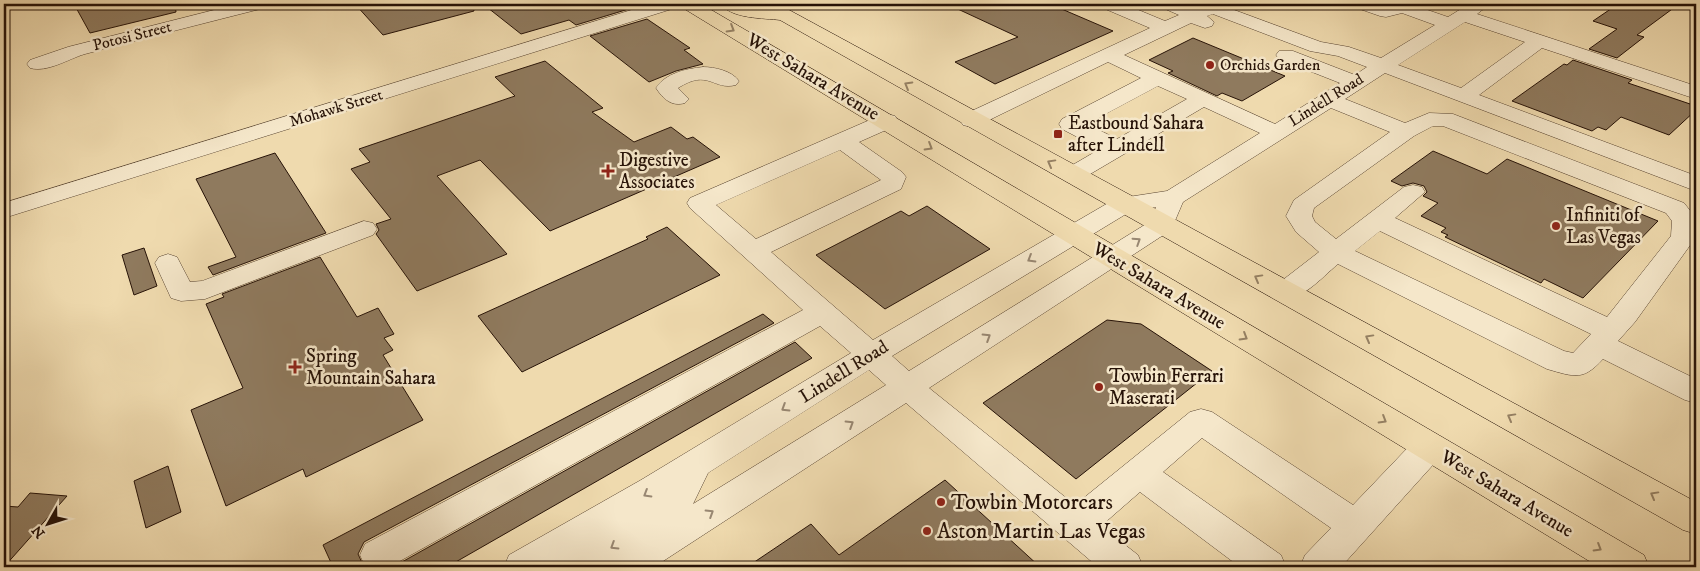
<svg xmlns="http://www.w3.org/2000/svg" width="1700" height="571" font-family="'IM FELL DW Pica',serif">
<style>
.building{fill:#8f7a5e;stroke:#261207}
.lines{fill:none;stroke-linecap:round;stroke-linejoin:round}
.minor-casing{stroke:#584431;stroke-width:1}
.major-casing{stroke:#261207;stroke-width:1}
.minor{fill:#f5e7ca;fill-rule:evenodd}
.major{fill:#efdaae;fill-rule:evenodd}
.oneway{stroke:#958063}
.oneway2{stroke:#988772}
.poi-dot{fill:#8f2418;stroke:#f5e7ca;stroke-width:2}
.labels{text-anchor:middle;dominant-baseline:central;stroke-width:5;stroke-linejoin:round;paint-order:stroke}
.far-street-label{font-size:16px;fill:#261207;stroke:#f5e7ca}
.far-poi-label{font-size:16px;fill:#261207;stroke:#f5e7ca;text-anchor:start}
.street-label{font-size:19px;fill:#261207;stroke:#f5e7ca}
.poi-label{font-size:19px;fill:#261207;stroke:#f5e7ca;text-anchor:start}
.near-poi-label{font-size:22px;fill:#261207;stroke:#f5e7ca;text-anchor:start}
</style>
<rect width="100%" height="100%" fill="#efdaae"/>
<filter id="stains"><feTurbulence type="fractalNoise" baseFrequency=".004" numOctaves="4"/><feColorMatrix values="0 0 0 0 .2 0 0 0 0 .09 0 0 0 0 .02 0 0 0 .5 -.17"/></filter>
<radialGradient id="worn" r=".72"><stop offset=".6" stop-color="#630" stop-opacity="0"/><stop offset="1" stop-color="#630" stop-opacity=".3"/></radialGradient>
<path class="building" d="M74,4H175L176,12L90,33Z
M355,4H473L474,11L383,35Z
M483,4H626L632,8L576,25L569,20L521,34Z
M947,4H1050L1113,31L995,84L955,62L1018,37Z
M1618,4H1679L1637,35L1644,37L1617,58L1589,49L1617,29L1593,21Z
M647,19L690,48L684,50L703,64L676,71L649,82L590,36Z
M1193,38L1285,76L1242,101L1222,93L1217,96L1168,73L1173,71L1149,60Z
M1573,60L1632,80L1628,83L1696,106V110L1669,135L1621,117L1606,130L1598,127L1592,131L1512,101L1564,64L1567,65Z
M545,61L603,108L592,112L634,142L671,127L687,139L693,137L720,157L550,231L480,160L437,176L507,254L417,291L376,234L379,230L376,224L391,219L351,169L370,162L359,149L515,96L495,77Z
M1433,151L1487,174L1507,159L1658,221L1583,298L1544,279L1541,283L1445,237L1448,235L1441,232L1446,228L1421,216L1438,203L1423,196L1427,192L1424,186L1413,183L1402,186L1391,181Z
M275,153L326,233L213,275L208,267L236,257L196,179Z
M927,206L990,249L885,309L816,255L901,211L909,216Z
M667,227L720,275L522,372L478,316L648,239L646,237Z
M144,248L157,286L134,295L122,255Z
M320,257L357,317L378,308L394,334L384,338L393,350L383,355L423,420L306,477L303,469L226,506L191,410L243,388L206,304L224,297L222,294Z
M763,314L774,323L364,542L358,554L364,567H333L323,545Z
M1107,320L1141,324L1212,371L1076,479L983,403Z
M795,342L812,358L447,567H393Z
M168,466L181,512L146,528L134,481Z
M945,480L1040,567H747L811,524L839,555Z
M30,493L67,496L4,567V506L18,507Z"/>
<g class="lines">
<g class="minor-casing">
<path id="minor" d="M238,4H267L264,8C205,23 145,38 85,54C68,59 47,73 30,68L27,64L30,60L68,47Z
M651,4H678L675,8L4,218V203Z
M1100,4H1124L1165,21L1179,15L1163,8L1160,4H1184L1194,9L1208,4H1218L1321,42L1349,47L1381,58L1435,25L1402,13L1386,17L1380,16L1357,8L1354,4H1380L1386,6L1410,4L1448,17L1469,4H1490L1477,14L1696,86V99L1542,48L1479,95L1691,174L1696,173V189L1693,190L1385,73L1345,99L1405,123L1429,113L1453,114L1684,203L1696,218V237L1635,322L1618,341L1696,379V403L1685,400L1603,359C1583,381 1575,377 1547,369L1338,264C1321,278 1299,305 1275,298L1271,292L1275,286L1319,252L1296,232L1286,216L1294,200L1390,132L1331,108L1183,202L1171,230L929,388L1075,505L1190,412L1201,409L1212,412L1353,505L1417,438L1429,434L1441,438L1445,447L1441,456L1341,567H1300L1305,555L1331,528L1202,438L1163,472L1281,555L1286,567H1240L1140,492L1101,526L1138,555L1143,567H1098L906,403L654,567H560L562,563L554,567H504L509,555L641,480L851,353L820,326L391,566H365L360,555L365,544L803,310L690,208L687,203L690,198L879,116L887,114L895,116L898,121L895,126L859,142L902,172L906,177L901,189L771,252L873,340L1115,199L1167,191L1260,133L1204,107L1080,180L1072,182L1064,180L1060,175L1064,170L1100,149L1062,129L1059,124L1062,119L1141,78L1108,62L979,125L971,127L963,125L960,120L963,115L1150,28L1103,8ZM1213,14L1310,51L1338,56L1367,67L1355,75L1293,51H1279L1276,55L1279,59L1340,83L1275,124L1124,55L1191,23L1205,28L1212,26L1214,22L1207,16ZM1465,22L1525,42L1461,88L1398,65ZM1158,86L1187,99L1117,139L1087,124ZM1433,126H1443L1666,213L1672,221L1671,236L1607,317L1395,218L1425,192L1422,187L1413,185L1404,187L1336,239L1315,222L1312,216L1314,208L1414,136ZM840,150L881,180L756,239L716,205ZM1156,207L1151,221L909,371L892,356L1131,211ZM1380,231L1591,334L1573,353L1564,351L1355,251ZM869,370L886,385L693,504L708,473Z
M703,67C715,67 732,71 739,81L736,85C713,91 709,68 678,88L689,99L685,103C672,107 663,99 656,88C666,73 685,69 703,67Z
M364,221L373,223L377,229L373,235L205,299L181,301L171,298L155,263L159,257L168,254L177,257L190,282L202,281Z"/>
</g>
<g class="major-casing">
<path id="major" d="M680,4H701L1644,555L1649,567H1599L683,8Z
M721,4L757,6L756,4H778L1696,502V534L1683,530L780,20C764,18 731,19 721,4Z"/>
</g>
<use href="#minor" class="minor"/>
<use href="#major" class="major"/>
</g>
<defs><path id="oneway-chevron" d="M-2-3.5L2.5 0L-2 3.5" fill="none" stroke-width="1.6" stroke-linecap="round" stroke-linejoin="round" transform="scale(1.25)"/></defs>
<g class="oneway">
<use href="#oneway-chevron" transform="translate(731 29) rotate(31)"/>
<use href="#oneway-chevron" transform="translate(908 85) rotate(-150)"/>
<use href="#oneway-chevron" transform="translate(929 147) rotate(31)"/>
<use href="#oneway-chevron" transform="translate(1051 163) rotate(-151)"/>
<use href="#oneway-chevron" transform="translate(1258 278) rotate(-151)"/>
<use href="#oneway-chevron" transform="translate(1244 337) rotate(31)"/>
<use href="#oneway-chevron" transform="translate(1369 338) rotate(-151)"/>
<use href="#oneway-chevron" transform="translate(1511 417) rotate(-151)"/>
<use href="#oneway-chevron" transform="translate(1383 420) rotate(31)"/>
<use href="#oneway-chevron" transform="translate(1654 495) rotate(-151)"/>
<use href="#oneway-chevron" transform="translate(1598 548) rotate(31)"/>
</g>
<g class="oneway2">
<use href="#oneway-chevron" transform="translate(1137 241) rotate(-33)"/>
<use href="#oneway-chevron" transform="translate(1031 259) rotate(149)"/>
<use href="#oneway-chevron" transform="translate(987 337) rotate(-32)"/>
<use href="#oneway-chevron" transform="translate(785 408) rotate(148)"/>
<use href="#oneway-chevron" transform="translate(850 424) rotate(-32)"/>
<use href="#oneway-chevron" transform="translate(647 494) rotate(149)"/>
<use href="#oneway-chevron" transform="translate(710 513) rotate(-32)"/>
<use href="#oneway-chevron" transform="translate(614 546) rotate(148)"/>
</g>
<g class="poi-dot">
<circle cx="1210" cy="65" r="5"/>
<rect x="1053" y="129" width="10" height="10" rx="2.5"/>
<path d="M605.5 163.5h5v5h5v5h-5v5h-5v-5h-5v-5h5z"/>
<circle cx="1556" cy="226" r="5"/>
<path d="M292.5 359.5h5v5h5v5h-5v5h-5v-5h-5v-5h5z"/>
<circle cx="1099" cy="387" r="5"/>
<circle cx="941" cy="502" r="5"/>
<circle cx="927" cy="531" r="5"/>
</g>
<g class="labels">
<g class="far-street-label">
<text transform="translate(132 36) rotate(-14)">Potosi Street</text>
<text transform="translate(1326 100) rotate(-32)">Lindell Road</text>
<text transform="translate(336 108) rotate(-17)">Mohawk Street</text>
</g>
<g class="far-poi-label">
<text x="1220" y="65">Orchids Garden</text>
</g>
<g class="street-label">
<text transform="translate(813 77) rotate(31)">West Sahara Avenue</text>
<text transform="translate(1159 286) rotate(31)">West Sahara Avenue</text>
<text transform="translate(844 372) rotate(-32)">Lindell Road</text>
<text transform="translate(1507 494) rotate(31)">West Sahara Avenue</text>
</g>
<g class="poi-label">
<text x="1068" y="123">Eastbound Sahara<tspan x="1068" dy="22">after Lindell</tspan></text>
<text x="619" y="160">Digestive<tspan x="619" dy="22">Associates</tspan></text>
<text x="1566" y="215">Infiniti of<tspan x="1566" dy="22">Las Vegas</tspan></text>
<text x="306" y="356">Spring<tspan x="306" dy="22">Mountain Sahara</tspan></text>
<text x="1109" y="376">Towbin Ferrari<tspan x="1109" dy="22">Maserati</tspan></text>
</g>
<g class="near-poi-label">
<text x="951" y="502">Towbin Motorcars</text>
<text x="937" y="531">Aston Martin Las Vegas</text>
</g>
</g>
<rect width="1700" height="571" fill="none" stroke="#efdaae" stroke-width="20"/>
<rect x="5" y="5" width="1690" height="561" fill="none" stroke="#261207" stroke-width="2.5"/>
<rect x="10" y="10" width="1680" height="551" fill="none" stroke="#261207"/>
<g transform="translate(48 524) rotate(231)" stroke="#f5e7ca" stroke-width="4" paint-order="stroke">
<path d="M0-4L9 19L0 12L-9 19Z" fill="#261207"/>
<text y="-8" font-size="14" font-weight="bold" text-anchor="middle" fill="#261207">N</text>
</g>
<rect width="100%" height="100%" filter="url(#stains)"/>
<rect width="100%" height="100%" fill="url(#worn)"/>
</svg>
